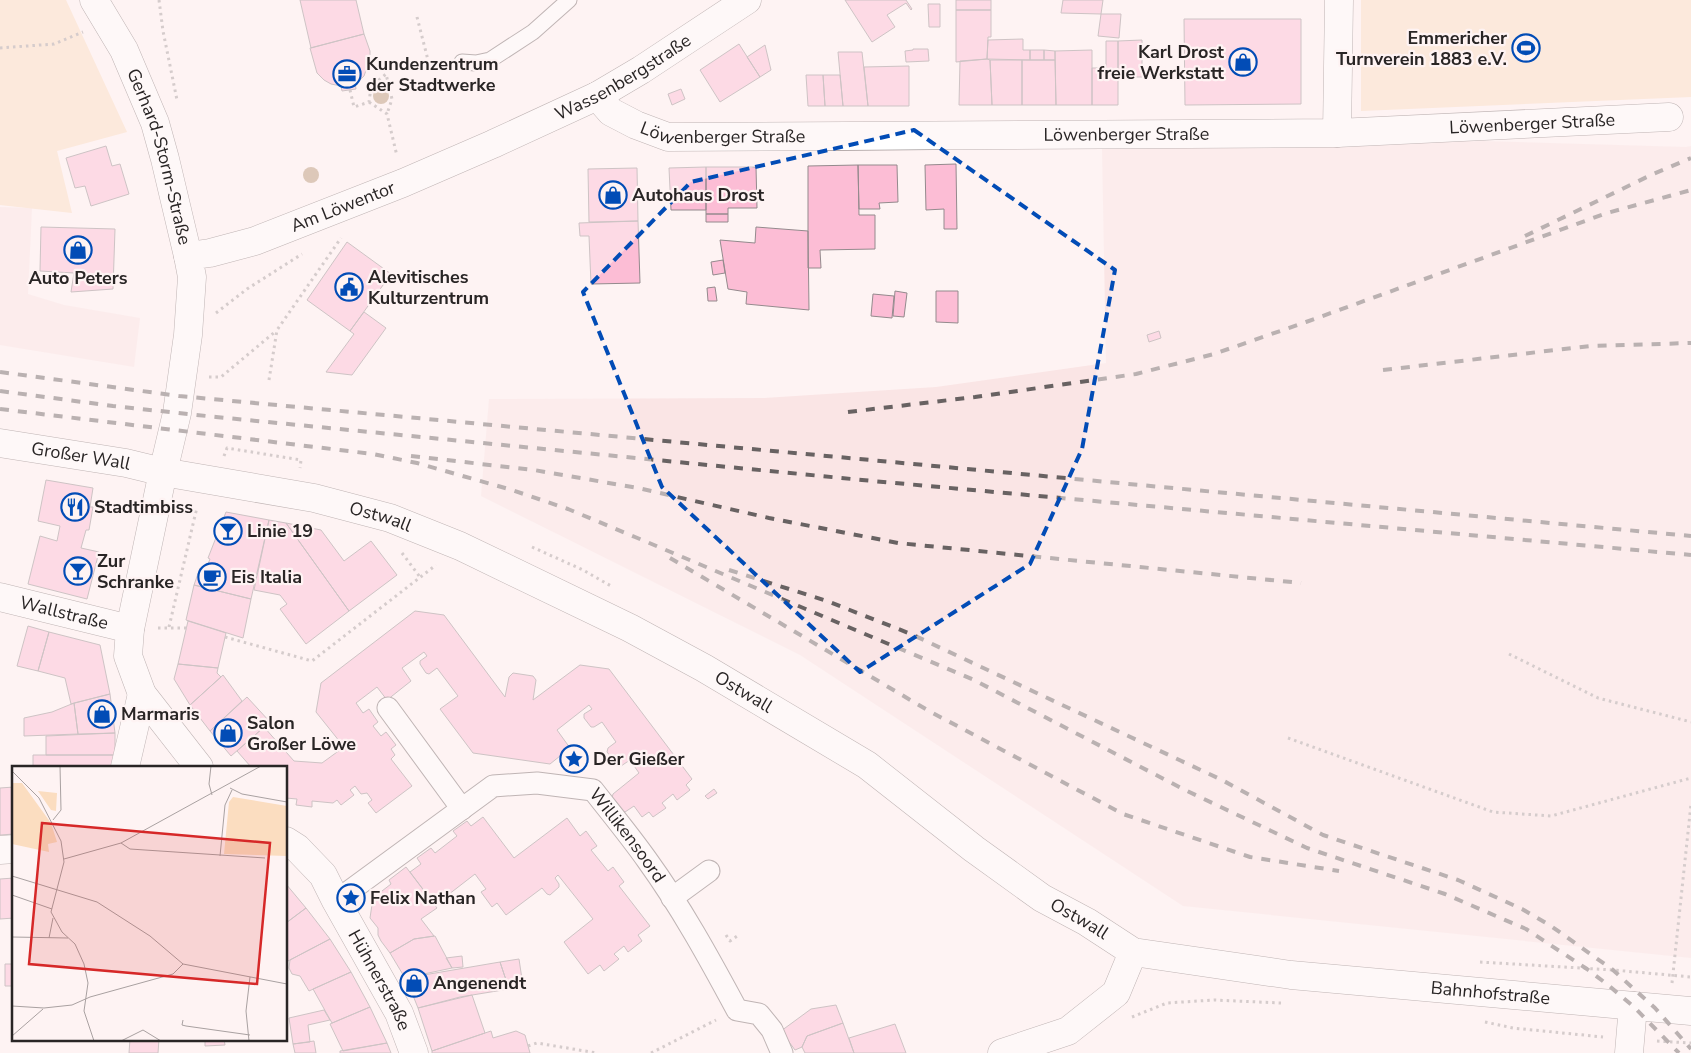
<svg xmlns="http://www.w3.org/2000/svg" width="1691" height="1053" font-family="'Nunito Sans',sans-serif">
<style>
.built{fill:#fae5e5}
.green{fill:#fbddc0}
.building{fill:#fcbdd5;stroke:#948a8d}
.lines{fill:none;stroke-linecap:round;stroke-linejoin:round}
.service-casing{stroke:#756a6a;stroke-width:17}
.pedestrian-casing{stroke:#756a6a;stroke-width:23}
.minor-casing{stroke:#756a6a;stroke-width:29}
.tertiary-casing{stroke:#756a6a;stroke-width:29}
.secondary-casing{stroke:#756a6a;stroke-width:29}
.path{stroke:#a59d9d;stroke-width:3;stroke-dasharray:2.5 4;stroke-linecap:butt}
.service{stroke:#fff;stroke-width:15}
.pedestrian{stroke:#fff;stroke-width:21}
.minor{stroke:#fff;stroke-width:28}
.tertiary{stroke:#fff;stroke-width:28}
.secondary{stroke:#fff;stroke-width:28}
.rail{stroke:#686262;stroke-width:4;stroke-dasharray:9 9;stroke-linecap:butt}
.tree{fill:#b59674}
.marked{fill:none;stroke:#024cb6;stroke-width:4;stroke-dasharray:10 6;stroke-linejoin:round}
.labels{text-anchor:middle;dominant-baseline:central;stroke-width:4.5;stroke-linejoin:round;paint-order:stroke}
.poi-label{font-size:18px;font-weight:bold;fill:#292525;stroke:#fef3f3;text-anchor:start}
.street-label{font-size:18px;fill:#292525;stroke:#fef3f3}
.inset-road{fill:none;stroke:#a9a1a1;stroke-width:1}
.view{fill:#d62828;fill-opacity:0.15;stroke:#d62828;stroke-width:2.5}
.inset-edge{fill:none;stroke:#292525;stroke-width:2.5}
</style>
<rect width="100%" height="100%" fill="#fef3f3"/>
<path class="built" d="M1484,141L1686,147L1691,146V958L1183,906L800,655L481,496L489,399L764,398L936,387L1106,363L1102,149Z
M0,207L32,208L28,294L64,305L140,318L134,367L0,345Z"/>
<path class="green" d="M0,0H66L127,132L57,151L72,213L0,205Z
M1361,0H1691V97L1361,111Z"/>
<path class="building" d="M300,0H356L364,34L311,48Z
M845,0H906L912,9L911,10L906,3L887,15L895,27L872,42Z
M956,0H991V10H956Z
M1063,0H1103L1101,14L1061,13Z
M928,4H940V27H929Z
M956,10H991V37H988L987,59L956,62Z
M1101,14H1121L1119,38L1098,36Z
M1184,19H1301V104L1185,105Z
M364,34L370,51V59L364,76L358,82L341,86L331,84L324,80L317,73L310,48Z
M1023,39V50H1030V60L987,59L988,40Z
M1142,40V77H1118V41Z
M1106,41H1118V105H1092V68H1106Z
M739,44L760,77L720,102L700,70Z
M765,45L771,70L760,77L747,57Z
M913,49H928L929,61L906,62L905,51L913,50Z
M1030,50H1044V60H1030Z
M1044,50L1055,51V60H1044Z
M1092,50V105H1056L1055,51Z
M838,52H862L868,106H843Z
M987,59L990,60L992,105H959L960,61Z
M990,60H1022V105H992Z
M1022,60H1055L1056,105H1022Z
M909,66V106H868L864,67Z
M806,75H823L825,106H808Z
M823,75H840L843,106H825Z
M355,82L356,89L342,91L341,86Z
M681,89L685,99L672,105L668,94Z
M106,146L112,166L120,164L129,194L91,206L85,186L75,188L66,158Z
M956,164L957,229H944V209L926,210L925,165Z
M858,165L859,215H875V249L820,250L821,268H808V166Z
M858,165H897L898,202L879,203L880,209H859Z
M706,167H756L757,208H728V214H706Z
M706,167V210H671L669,168Z
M637,168L638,221L589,222L588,169Z
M706,214H728V222H706Z
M638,221L640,283L591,284L589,236H580L579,223Z
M41,227L115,229L113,289L71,292L74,273L40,271Z
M756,227L808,231L809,310L746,304L747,292L728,289L720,240L755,243Z
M347,242L391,274L350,331L307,300Z
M723,260L725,273L713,275L711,262Z
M715,287L717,301H708L707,288Z
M895,291L907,293L904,317L893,316Z
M936,291H958V323L936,322Z
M873,294L894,296L892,318L871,316Z
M364,312L386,328L352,375L326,372L354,334L350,331Z
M1159,331L1161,338L1149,342L1147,335Z
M46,480L93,488L90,507H93L89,530H86L81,548L99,552L87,599L28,584L40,536L57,541L60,526L38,521Z
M226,512L269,520L251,599L194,585L200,568L208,569L210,565L208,564L210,559L208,558Z
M269,520L286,523L349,611L306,644L280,609L287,604L280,595L254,590Z
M286,523L321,530L344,561L371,541L397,575L349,611Z
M194,585L251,599L243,638L186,620Z
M415,611L444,615L505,697L509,677L513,673L533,676L536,680L533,700L580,665L609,669L692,779L686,785L690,790L677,800L673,794L662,803L666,808L653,817L649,812L642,817L634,806L625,812L622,811L612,798L613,794L639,773L630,760L621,766H618L607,752L608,748L616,742L602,722L594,727H591L584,718V714L592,709L589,705L557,730L570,748L550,764L473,753L440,709L458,696L437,668L429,674L426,673L420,664V661L427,656L424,652L402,668L411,681L387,700L377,687L356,703L363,713L369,709L378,722L373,726L381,736L386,732L396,745L391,749L395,755L391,759L412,786L376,813L368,803L372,800L367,793L361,794L355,786L350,790L354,795L341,805L337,800L333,803L312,801V807L296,805L297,799L286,798V767H251L237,751L264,727L294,761L322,763L344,747L316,712L321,683Z
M188,621L226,633L218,668L178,664Z
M28,626L49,632L38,671L17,666Z
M49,632L100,645L110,694L71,704L65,678L38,671Z
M178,664L218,668L217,673L221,677L190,705L174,679Z
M223,675L242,701L210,731L190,705Z
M110,694L115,733L78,734L74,703Z
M247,697L270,722L231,756L210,731Z
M74,703L78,734L24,736V718L52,712Z
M115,733V755H46V736Z
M33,755H115L114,767H33Z
M14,787V834L0,835V788Z
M714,789L717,793L708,799L705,796Z
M483,817L514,858L567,818L580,836L586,831L597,846L591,850L608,871L613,867L624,882L619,886L650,926L638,935L642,941L628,952L624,946L614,954L619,959L604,971L600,965L588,974L564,942L593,919L558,875L555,878L559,884V887L550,895L547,894L542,888L506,915L497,903L492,907L481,892L486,889L475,874L435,905L410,872L421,864L417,858L431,848L435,853L457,836L453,831L467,821L471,826Z
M406,867L437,908L421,919L434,936L414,939L390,953L381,941L378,935V928L370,918L373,898L391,884L389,880Z
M14,878V918L0,919V879Z
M286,884L306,908L286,923Z
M306,908L330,939L286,962V923Z
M435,936L452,968L405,978L390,953L414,939Z
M330,939L351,972L309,991L300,976L292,974L289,968L290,960Z
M462,956L463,967L452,968L446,958Z
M519,959L523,986L509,989L500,962Z
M500,962L509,989L460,997L418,1008L406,978Z
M5,964H14V986H5Z
M351,972L370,1007L332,1023L313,989Z
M472,995L485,1033L432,1051L418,1008Z
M836,1005L843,1023L807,1036L802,1047L795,1050L781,1031L811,1009Z
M370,1007L387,1043L343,1051L330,1024Z
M324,1010L330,1020L308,1025L310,1042L293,1044L289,1018Z
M843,1023L854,1053H805L802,1047L807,1036Z
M895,1024L906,1053H854L849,1038Z
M491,1031L493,1038L516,1031L525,1035L530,1053H432V1051Z
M130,1039H159L158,1053H129Z
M205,1039H224L225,1045L205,1046Z
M314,1041L316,1053H295L293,1044Z
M387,1043L391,1053H340V1051Z"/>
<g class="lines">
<g class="service-casing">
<path id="service" d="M462,62L476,63L490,60L533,32L569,0"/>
</g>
<g class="pedestrian-casing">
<g id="pedestrian">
<path d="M388,708L462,809"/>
<path d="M672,898L709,871"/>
<path id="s1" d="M336,901L493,786L537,783L593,790C611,813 630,836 647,860C681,907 709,958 737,1010L759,1014L772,1030L782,1053"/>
</g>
</g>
<g class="minor-casing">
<g id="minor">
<path id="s2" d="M94,0L124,50L155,123L165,159L188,256"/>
<path id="s3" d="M597,96L611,112L636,125L668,137L1337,133L1669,117"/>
<path d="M1337,133L1339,0"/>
<path d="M163,472L130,629L128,656L142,694L199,767"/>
<path id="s4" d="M0,597L130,629"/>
<path d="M125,767L142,694"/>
<path id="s5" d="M286,841L297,848L323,875L336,901L399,1013L414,1053"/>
<path d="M0,850L14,849"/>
<path d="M1002,1053L1068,1031L1116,993L1133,952"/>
<path d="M1629,1053L1633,1006"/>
</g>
</g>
<g class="tertiary-casing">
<g id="tertiary">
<path id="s6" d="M163,472L177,413L188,335L192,277L188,256L210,253L255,241L403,183L493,144L597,96L641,70L747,0"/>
</g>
</g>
<g class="secondary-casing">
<g id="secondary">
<path id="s7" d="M0,443L126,463L163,472L314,498L390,518L460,546L630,628L704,668L867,765L974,849L1042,898L1087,922L1133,952L1291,975L1691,1011"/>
</g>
</g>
<path class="path" d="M159,0L163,31L177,100
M417,17L429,64
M0,48L54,44L83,32
M350,90L354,107L369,102L371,87L386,74L392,99L387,114
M369,102L387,114L397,156
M216,313L247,289L302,254
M209,377H221L276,331
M269,380L277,330L341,238
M224,456L227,448L301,460L300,468
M532,547L583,570L611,586
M402,553L420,577
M169,627L197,507
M158,628H187
M225,637L312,661L436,565
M1509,654L1598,698L1691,722
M1288,738L1493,812L1551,816L1691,778
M726,935L730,941L740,934
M1480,962L1613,970L1691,977
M1672,983L1691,804
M1132,1017L1167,1003L1214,1000L1281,1003
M1485,1022L1513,1028L1603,1037
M1657,1041L1691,1043
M528,1046L537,1043L597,1053
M651,1053L716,1020"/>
<use href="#service" class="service"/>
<use href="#pedestrian" class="pedestrian"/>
<use href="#minor" class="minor"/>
<use href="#tertiary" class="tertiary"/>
<use href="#secondary" class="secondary"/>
<path class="rail" d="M1525,236L1651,175L1691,158
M1383,370L1590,346L1691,343
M0,372L179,396L1691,536
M0,391L113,406L216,417L862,480L1691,555
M0,409L373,454L417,463L512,490L568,509L635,537L974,680L1183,789L1307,848L1445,894L1526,929L1587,969L1608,985L1633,1006L1679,1053
M848,412L975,397L1136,374L1214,354L1306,322L1607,213L1691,190
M411,456L534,470L638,488L769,518L898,543L1301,583
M670,558L929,711L1123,814L1250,857L1339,871
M729,570L827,601L911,634L1222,780L1323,835L1458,880L1522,909L1551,926L1613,970L1655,1008L1691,1049"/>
</g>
<g class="tree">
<circle cx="381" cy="96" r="8"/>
<circle cx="311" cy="175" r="8"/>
</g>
<path d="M0 0H1691V1053H0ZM914,130L1115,270L1082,449L1030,564L860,672L662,487L583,292L691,182Z" fill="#fef3f3" fill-opacity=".55" fill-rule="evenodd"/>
<path class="marked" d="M914,130L1115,270L1082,449L1030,564L860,672L662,487L583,292L691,182Z"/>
<defs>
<g id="stadium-ring" transform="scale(1.4375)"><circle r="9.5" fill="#fef3f3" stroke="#024cb6" stroke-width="1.5"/><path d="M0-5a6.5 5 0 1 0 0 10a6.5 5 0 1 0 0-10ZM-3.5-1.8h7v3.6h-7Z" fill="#024cb6"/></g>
<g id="shop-ring" transform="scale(1.4375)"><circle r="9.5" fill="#fef3f3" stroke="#024cb6" stroke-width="1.5"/><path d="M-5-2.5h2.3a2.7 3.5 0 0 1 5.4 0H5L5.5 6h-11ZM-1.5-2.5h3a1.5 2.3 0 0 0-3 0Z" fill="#024cb6"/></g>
<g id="office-ring" transform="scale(1.4375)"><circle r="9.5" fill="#fef3f3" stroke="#024cb6" stroke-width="1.5"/><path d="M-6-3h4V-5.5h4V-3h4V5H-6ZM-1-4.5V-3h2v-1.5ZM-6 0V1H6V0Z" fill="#024cb6"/></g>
<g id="civic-ring" transform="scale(1.4375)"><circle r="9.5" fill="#fef3f3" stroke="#024cb6" stroke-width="1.5"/><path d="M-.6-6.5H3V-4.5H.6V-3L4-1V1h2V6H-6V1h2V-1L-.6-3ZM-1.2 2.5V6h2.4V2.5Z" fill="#024cb6"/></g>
<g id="restaurant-ring" transform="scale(1.4375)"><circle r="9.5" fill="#fef3f3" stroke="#024cb6" stroke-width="1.5"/><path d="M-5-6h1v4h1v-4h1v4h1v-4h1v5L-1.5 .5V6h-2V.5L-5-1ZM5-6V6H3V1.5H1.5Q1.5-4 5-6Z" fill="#024cb6"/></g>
<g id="bar-ring" transform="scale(1.4375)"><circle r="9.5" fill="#fef3f3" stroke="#024cb6" stroke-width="1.5"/><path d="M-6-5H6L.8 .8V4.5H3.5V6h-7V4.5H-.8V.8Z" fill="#024cb6"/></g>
<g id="cafe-ring" transform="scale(1.4375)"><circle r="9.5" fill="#fef3f3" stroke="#024cb6" stroke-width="1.5"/><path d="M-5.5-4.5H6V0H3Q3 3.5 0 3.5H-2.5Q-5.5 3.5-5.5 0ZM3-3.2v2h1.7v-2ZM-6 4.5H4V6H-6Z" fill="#024cb6"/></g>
<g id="sight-ring" transform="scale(1.4375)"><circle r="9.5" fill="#fef3f3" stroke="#024cb6" stroke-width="1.5"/><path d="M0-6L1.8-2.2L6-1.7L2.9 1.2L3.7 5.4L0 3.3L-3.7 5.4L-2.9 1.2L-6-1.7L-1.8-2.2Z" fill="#024cb6"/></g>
</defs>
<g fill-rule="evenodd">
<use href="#stadium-ring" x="1526" y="48"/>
<use href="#shop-ring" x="1243" y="62"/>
<use href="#office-ring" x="347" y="74"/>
<use href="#shop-ring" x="613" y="195"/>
<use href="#shop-ring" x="78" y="250"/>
<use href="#civic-ring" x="349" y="287"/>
<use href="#restaurant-ring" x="75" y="507"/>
<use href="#bar-ring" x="228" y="531"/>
<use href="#bar-ring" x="78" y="571"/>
<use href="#cafe-ring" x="212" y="577"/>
<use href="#shop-ring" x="102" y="714"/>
<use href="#shop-ring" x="228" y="733"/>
<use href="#sight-ring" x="574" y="759"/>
<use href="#sight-ring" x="351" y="898"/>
<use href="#shop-ring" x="414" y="983"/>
</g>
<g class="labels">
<g class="poi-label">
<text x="1507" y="38" text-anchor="end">Emmericher<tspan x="1507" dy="21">Turnverein 1883 e.V.</tspan></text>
<text x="1224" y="52" text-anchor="end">Karl Drost<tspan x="1224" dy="21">freie Werkstatt</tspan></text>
<text x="366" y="64">Kundenzentrum<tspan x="366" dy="21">der Stadtwerke</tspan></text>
<text x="632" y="195">Autohaus Drost</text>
<text x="368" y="277">Alevitisches<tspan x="368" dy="21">Kulturzentrum</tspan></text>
<text x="78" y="278" text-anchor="middle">Auto Peters</text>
<text x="94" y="507">Stadtimbiss</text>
<text x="247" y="531">Linie 19</text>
<text x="97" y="561">Zur<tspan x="97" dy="21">Schranke</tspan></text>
<text x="231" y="577">Eis Italia</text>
<text x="121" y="714">Marmaris</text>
<text x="247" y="723">Salon<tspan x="247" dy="21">Großer Löwe</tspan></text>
<text x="593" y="759">Der Gießer</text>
<text x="370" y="898">Felix Nathan</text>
<text x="433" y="983">Angenendt</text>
</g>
<g class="street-label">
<text stroke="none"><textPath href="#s6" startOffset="691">Wassenbergstraße</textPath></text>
<text stroke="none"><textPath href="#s3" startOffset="948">Löwenberger Straße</textPath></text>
<text stroke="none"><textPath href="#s3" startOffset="138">Löwenberger Straße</textPath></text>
<text stroke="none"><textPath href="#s3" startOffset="542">Löwenberger Straße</textPath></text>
<text stroke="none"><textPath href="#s2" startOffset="171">Gerhard-Storm-Straße</textPath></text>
<text stroke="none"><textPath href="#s6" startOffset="382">Am Löwentor</textPath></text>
<text stroke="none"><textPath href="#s7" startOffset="82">Großer Wall</textPath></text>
<text stroke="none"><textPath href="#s7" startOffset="388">Ostwall</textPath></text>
<text stroke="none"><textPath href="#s4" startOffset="66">Wallstraße</textPath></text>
<text stroke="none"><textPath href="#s7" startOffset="792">Ostwall</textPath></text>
<text stroke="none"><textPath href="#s1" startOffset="352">Willikensoord</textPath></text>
<text stroke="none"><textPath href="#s7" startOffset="1198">Ostwall</textPath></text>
<text stroke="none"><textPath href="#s5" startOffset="170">Hühnerstraße</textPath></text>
<text stroke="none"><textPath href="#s7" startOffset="1621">Bahnhofstraße</textPath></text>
</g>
</g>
<g transform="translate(12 766)">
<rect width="275" height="275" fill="#fef3f3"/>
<path d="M0,17H10L39,57L45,76L36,78L37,86L0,78ZM26,25L45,27L44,45L39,44ZM221,31L275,40V90L212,88L217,36Z" fill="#fbddc0"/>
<path class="inset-road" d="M199,0L197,18L200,29M0,5L27,32L49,75L52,96L39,146L50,166L63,178L72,198L76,217L72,245L82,275M218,22L230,28L275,36M41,54L49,44L48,0M109,77L118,83L253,92M208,90L213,39L220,24M52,93L109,77L249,0M0,110L85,136L138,170L171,198L275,218M0,129L40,143M0,171L56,172M37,172L41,152M0,240L32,242L60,239L78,231L161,208L171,198M171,254L170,259L174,260L238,269M0,270L31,243M109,275L131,264L149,275M237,275L234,245L238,211"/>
<path class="view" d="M30,57L258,77L245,218L17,198Z"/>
<rect width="275" height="275" class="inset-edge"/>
</g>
</svg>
